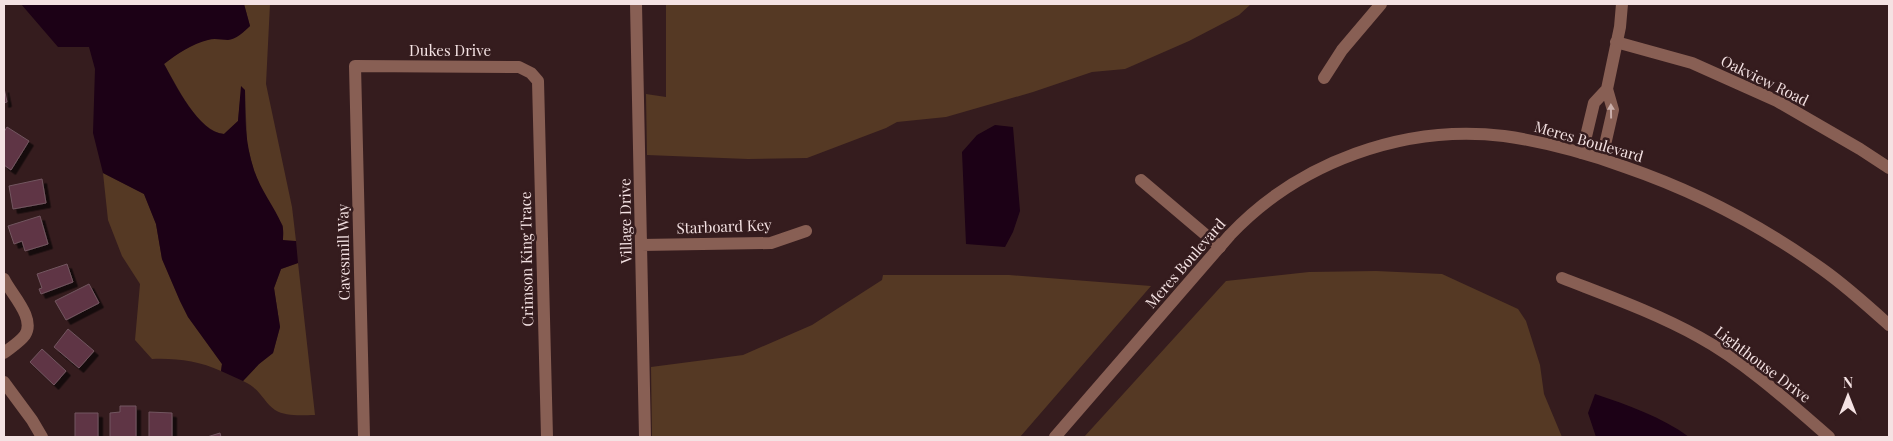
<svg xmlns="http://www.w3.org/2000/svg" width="1893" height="441" font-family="'Playfair Display',serif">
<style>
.green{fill:#553924}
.water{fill:#1c0116}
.building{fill:#5f3444;stroke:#725660;filter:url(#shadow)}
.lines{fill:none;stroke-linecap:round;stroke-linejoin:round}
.minor{stroke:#885f54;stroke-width:12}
.tertiary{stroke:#885f54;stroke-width:12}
.oneway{fill:#c9aeaa}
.labels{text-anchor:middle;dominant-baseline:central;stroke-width:5;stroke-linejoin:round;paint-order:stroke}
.street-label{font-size:15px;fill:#f4e2e3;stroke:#351c1e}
</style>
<defs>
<filter id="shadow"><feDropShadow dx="4.5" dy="4.5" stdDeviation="0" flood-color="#0009"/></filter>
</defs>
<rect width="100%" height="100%" fill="#351c1e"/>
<path class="green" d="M244,4H270L266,84L292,207L296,241H283V226L263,193L254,171L247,144L245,90L240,101L238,121L224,134C198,132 176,84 164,64C177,54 193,42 210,39C225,37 238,38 250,26Z
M666,4H1251L1239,15L1189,41L1125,69L1092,72L1033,92L946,117L897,122L886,128L807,158L748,159L647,155L646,94L666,97Z
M103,173L144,194L156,224L162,259L180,301L188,317L222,364L221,371C199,361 176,358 152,359L135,340L140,284L122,256L108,220Z
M298,263L315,415C303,415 286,417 275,410C263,402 261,389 243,381L259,364L273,353L280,327L274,288L281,269Z
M1376,271L1442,274L1518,309L1526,321L1540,365L1544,394L1562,437H1084L1226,281L1309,272Z
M883,275H1009L1151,286L1020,437H652L651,367L743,355L812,325L882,280Z"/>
<path class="water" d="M21,4H244L250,26C245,31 235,40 228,40C221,40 215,38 208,40C192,44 177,54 164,64C175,84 199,133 224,134L238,121L241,86L245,90C245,118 245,143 254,170C261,191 274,206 282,225C284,230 283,236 283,240L296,241L298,263L281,269L274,288L280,327L273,353L259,364L243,381L221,371L222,364L188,317L180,301L162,259L156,224L144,194L103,173L93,133L95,69L89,47H58Z
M995,125L1013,127L1020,211L1013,232L1005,247L966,244L962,152L977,135Z
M1595,394C1628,405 1662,417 1689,437H1596L1588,413Z"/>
<path class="building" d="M4,88L7,102L4,103Z
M7,127L29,141L11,170L4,165V132Z
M42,179L46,203L13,209L9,186Z
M40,216L48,244L25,251L22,241L14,244L8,226Z
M67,264L73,282L41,294L39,289L42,288L37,274Z
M89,284L99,303L66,320L55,301Z
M68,329L94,351L79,368L54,347Z
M42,349L66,371L54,385L30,362Z
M120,406H136V437H110V413L120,412Z
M149,412L172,413V437H149Z
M75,413H98V437H75Z
M220,433L221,437H207Z"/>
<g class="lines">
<path class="minor" d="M636,4L645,437
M1616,42L1692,63L1777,101L1860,149L1889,168
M1324,78L1342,50L1381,4
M1607,89L1620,27L1622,4
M1582,153L1594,103L1607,89L1613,110L1602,158
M1141,180L1220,247
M641,245L771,243L806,231
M1562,278C1608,296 1656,313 1699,337C1745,362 1790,403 1829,437
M4,279C11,294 36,318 25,335C20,342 10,348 4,353
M4,382L32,420L42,437
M364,437L355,66L519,67L531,73L538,81L547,437"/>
<path class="tertiary" d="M1055,437L1230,235C1299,162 1404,124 1504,136C1546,142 1586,153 1625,167C1695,191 1762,226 1822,269C1846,286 1868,306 1889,325"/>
</g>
<defs><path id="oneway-solid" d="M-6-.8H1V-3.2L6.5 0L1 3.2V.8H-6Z" transform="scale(1.25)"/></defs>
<use class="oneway" href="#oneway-solid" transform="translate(1611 111) rotate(-91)"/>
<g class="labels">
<g class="street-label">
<text x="450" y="50">Dukes Drive</text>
<text transform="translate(1765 80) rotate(26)">Oakview Road</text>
<text transform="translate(1589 141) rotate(16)">Meres Boulevard</text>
<text transform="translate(625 221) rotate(-91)">Village Drive</text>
<text transform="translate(724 226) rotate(-2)">Starboard Key</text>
<text transform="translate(343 252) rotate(-91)">Cavesmill Way</text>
<text transform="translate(526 259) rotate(-91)">Crimson King Trace</text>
<text transform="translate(1185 263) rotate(-49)">Meres Boulevard</text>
<text transform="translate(1763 364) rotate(37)">Lighthouse Drive</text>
</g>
</g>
<rect width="1893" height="441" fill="none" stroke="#f4e2e3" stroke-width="10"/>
<g transform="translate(1848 396)" stroke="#351c1e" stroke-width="4" paint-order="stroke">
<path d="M0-4L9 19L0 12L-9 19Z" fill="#f4e2e3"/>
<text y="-8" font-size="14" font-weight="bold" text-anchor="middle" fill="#f4e2e3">N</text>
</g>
</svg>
